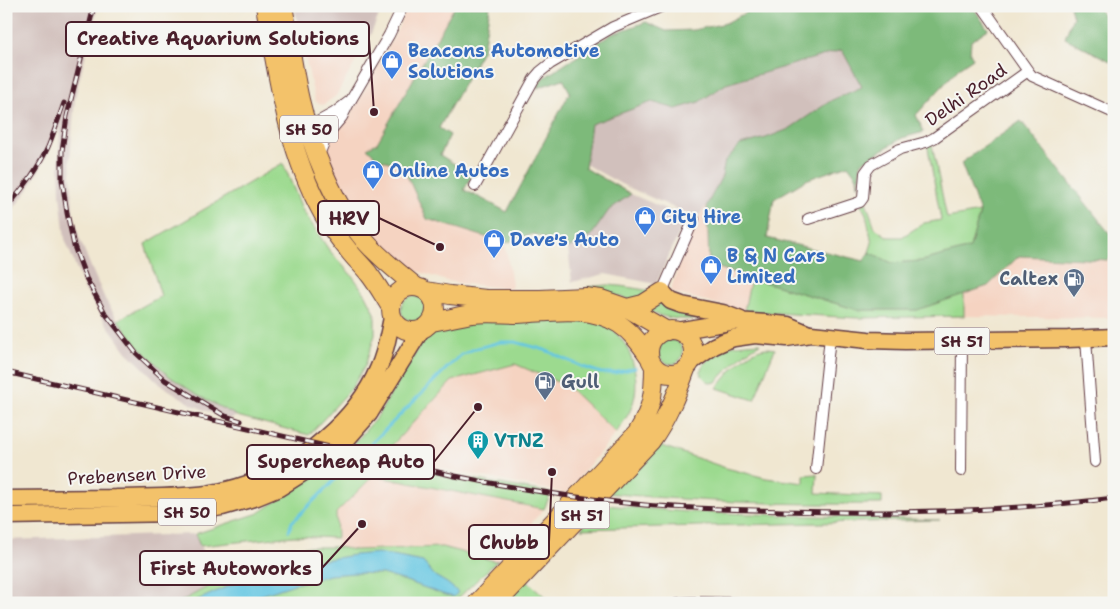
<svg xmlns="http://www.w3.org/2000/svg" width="1120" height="609" font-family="'Shantell Sans',sans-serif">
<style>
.built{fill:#f5d3c1}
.industrial{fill:#d1c0bc}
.green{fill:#9cda8f;stroke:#737c5d}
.forest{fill:#7dba7a;stroke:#646c52}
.water{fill:#64c6e2;stroke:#577286}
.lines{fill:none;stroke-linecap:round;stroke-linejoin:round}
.stream{stroke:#64c6e2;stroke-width:3}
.minor-casing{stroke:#633d44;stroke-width:12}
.primary-casing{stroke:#633d44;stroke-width:19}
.trunk-casing{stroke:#633d44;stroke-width:20}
.minor{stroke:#fff;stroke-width:10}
.primary{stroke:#f3c26a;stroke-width:16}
.trunk{stroke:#f3c26a;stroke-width:18}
.rail-casing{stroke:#4a1f2b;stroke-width:5}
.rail{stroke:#f6f6f2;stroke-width:3;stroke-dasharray:9;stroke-linecap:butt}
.labels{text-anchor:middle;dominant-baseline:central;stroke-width:4;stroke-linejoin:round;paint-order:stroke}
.shield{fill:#f6f6f2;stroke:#7e6067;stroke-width:1}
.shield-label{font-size:16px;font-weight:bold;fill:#4a1f2b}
.shop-label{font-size:18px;font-weight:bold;fill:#366cbe;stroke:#f6f6f2;text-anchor:start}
.street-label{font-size:18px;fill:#4a1f2b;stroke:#f6f6f2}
.service-label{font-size:18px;font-weight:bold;fill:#4e5e75;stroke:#f6f6f2;text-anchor:end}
.culture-label{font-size:18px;font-weight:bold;fill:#0d838f;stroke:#f6f6f2;text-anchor:start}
.leader{fill:none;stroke:#4a1f2b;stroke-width:2}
.callout-dot{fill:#4a1f2b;stroke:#f6f6f2;stroke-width:2}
.callout{fill:#f6f6f2;stroke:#4a1f2b;stroke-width:2}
.callout-label{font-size:19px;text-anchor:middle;font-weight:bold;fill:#4a1f2b}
</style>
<rect width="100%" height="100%" fill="#f6f6f2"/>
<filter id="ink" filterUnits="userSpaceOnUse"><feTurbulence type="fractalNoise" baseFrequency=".02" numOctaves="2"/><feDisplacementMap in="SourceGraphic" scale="10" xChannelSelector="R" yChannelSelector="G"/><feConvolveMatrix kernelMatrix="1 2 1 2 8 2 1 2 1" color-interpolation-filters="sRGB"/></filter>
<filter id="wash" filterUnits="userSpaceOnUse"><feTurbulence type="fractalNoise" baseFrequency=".0096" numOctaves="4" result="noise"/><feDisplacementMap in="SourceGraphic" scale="20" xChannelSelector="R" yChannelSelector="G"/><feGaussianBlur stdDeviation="1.12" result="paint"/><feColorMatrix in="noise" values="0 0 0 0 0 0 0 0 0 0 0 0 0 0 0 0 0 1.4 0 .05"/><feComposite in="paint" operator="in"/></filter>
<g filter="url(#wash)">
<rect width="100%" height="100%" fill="#f0e7d1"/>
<path class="built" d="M408,6H455L377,143L367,148L378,159L402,165L427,219L505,243L512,284L511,289L458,283L447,281L411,269L396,259L358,221L340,192L325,144L324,137L350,116L394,37Z
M341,26L369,38L336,96L323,105L315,101L300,33Z
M707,205L709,265L751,278L744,311L670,292L683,253L697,218Z
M1114,255V318L964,316V293L989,286L1019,256L1108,260Z
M515,364L568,386L616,433L566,493L381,457L452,381Z
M373,476L544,509L498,560L495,561L442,547L355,550L338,547L336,513Z"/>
<path class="industrial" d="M6,6H98L75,97L70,160L73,209L79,237L91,267L105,299L118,320L137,345L169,376L199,396L237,416L228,420L193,405L161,385L127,352L103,319L84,288L65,239L60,194L59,157L60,123L45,159L28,190L6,218Z
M294,6H383L369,38L341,26L300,33Z
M842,50L862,87L832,100L789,129L766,138L740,145L725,161L722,176L707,205L697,218L621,184L585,164L591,124L652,102L676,109L699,102L726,84Z
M631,194L670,211L685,220L656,284L605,274L572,282L568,248L591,236L609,210Z
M195,534L206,557L211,585L178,603H6V540Z"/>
<path class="green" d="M931,140L947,218L980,212L970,248L922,261L892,263L869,252L872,243L866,214L861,205L866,202L875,228L888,237H902L924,223L941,220L927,142Z
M283,163L303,211L329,250L354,278L366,295L375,313V335L365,366L351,389L309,435L237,416L199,396L169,376L137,345L118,320L161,296L145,244Z
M751,278L858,310H917L964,293V316L857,318L744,311Z
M608,285L620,286L652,291L632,301C617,295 604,291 588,289L587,287Z
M401 309a13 13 0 1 1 26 0a13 13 0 1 1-26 0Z
M661,301L720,317C693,320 671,322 646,310Z
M566,317C576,319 594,320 604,324C613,328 621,338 626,346C637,367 640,391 629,413C625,420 620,427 616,433L567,386L515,364L452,381L381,457L353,445L377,417L419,347C427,338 438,329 450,326C485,317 529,318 566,317Z
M659 352a12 12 0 1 1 24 0a12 12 0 1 1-24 0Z
M760,343V344C742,353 730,367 716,382L711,383C690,372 706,360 719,352C722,350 725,348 729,346C738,344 750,344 760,343Z
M767,348L775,349L754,400L717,388C730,373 746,349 767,348Z
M659,445L726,468L766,478L804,483V475L817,474L816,493L882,496V504C790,505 698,502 606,493Z
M336,455L551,493L544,509L373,476L336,513L337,538L294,536L200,546L195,534L259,513L299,486Z
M605,505L689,512L940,520L581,529Z
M292,547H338L355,550L442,547L495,561L498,560L453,603H178L211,585L206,557L244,551Z
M525,579L552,603H503Z"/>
<path class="forest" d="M455,6H490L483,49L439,128L450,135L440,155L472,175L464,190L479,197L507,212L570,92L563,79L537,88L542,79L612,34L646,22L666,31L694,30L726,23L758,6H972L988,29L971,41L970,53L973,58L960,67L916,115L924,132L902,138L861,163L858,186L857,177L848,165L806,180L774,199L767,238L864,261L869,252L892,263L922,261L970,248L980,212L961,163L1021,121L1110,234L1114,229V255L1108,260L1019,256L988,286L917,310H858L751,278L709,265L707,205L722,176L725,161L740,145L766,138L789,129L832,100L862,87L842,50L726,84L699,102L676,109L652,102L591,124L585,168L631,194L609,210L591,236L568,248L534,234L505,243L427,219L402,165L378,159L367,148L377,143Z
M1070,6H1097L1104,16L1114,15V63L1065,38L1073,17Z"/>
<path class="water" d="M378,553L423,562L435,576L447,583L458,592L454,597L445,595L409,582L382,574L355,573L330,575L295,584L237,603H191L242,580L284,564L312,562L354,555Z"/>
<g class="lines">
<path class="stream" d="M372,443L448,367L461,355L474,349L500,342H515L545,350L583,367L601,373H614L635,368
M289,531L292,522L348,467
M291,551V568"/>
</g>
</g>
<g filter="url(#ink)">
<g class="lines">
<g class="minor-casing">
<path id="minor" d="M982,6L1028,71L1032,76L1114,113
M303,130L334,113L351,100L389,35L403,6
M318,157L326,138L331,130L342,117L349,103
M475,186L534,79L540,72L550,64L613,27L663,6
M808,219L860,202L863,198L865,173L871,165L900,149L926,142L934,138L1028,71
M662,292L694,219
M1086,339L1095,462
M816,469L830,337
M961,471L962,341
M678,603L691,602L740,603"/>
</g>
<g class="primary-casing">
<path id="primary" d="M662,292L671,301L682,305L723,313L741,320
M676,331L736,321L766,323L788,325L809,334
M691,362L714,346L725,341L734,338L755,335L787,338L811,334L868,340L905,341L1068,339L1114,337
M6,499C43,499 80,498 116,498C146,497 177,498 207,494C239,489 272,476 299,459C308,453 317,445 325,438C347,419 367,395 378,369C386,353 388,335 392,318
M6,516L178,513L204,510L222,507L257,497L279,488L328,457L348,438L369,414L421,330"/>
</g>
<g class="trunk-casing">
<path id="trunk" d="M265,6C278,77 287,150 323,214C330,227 340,240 349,251C355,259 363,266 369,274C377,284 383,295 390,306
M283,6C289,37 293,69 300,100C311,147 333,204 365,241C380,258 398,272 415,286
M391 309a22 22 0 1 1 44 0a22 22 0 1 1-44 0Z
M426,291L450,295L486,299H540L585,297L601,299L627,308L667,331
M627,308L643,304L662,292
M431,322C445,320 458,316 472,314C488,312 503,314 518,314C552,312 590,305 619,324C633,333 641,345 650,358
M649 352a22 22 0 1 1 44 0a22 22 0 1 1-44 0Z
M477,603L637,433C652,408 654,395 654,366
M497,603L651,441C667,419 677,394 686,369"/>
</g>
<use href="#minor" class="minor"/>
<use href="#primary" class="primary"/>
<use href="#trunk" class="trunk"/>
<g class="rail-casing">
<path id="rail" d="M94,6L67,116L62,151V180L67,213L74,246L86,278L105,313L136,353L165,380L225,416L241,421
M6,208C22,190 38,169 48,147C54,133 59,117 64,103
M6,372L455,476C518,489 581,499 645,505C690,509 736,509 781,511C892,514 1003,512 1114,498"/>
</g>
<use href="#rail" class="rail"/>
</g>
</g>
<defs>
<g id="shop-pin" transform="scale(1.125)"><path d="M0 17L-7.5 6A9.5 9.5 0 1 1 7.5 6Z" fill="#3f7fe0" stroke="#f6f6f2"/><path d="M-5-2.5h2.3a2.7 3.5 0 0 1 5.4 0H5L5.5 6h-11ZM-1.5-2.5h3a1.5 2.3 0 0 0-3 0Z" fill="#fff"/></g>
<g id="fuel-pin" transform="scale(1.125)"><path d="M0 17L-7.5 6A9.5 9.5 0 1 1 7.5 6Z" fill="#5c6f8a" stroke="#f6f6f2"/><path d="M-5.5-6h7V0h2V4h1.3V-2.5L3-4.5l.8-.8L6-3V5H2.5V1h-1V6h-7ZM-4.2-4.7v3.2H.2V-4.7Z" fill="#fff"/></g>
<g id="building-pin" transform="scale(1.125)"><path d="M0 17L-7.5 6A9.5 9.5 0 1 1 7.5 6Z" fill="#0f9aa8" stroke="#f6f6f2"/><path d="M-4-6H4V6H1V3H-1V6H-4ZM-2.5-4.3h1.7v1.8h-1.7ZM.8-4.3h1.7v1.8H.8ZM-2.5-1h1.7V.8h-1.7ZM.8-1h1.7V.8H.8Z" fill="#fff"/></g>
</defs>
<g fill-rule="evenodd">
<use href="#shop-pin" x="392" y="61"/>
<use href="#shop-pin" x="373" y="171"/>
<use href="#shop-pin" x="645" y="217"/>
<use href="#shop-pin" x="494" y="240"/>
<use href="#shop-pin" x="711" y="266"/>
<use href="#fuel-pin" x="1074" y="279"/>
<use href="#fuel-pin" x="545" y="382"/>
<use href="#building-pin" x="478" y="441"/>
</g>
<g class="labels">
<g class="shield">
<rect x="280" y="115.5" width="58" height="27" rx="4"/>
<rect x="934.5" y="327.5" width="55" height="27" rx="4"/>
<rect x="158" y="498.5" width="58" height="27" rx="4"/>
<rect x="554.5" y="501.5" width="55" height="27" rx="4"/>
</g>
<g class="shield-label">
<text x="309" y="129">SH 50</text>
<text x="962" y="341">SH 51</text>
<text x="187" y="512">SH 50</text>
<text x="582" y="515">SH 51</text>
</g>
<g class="shop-label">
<text x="408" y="51">Beacons Automotive<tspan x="408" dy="21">Solutions</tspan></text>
<text x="389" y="171">Online Autos</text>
<text x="661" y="217">City Hire</text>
<text x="510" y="240">Dave's Auto</text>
<text x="727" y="256">B &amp; N Cars<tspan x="727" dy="21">Limited</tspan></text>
</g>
<g class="street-label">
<text transform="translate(966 95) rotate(-35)">Delhi Road</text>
<text transform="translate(137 475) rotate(-3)">Prebensen Drive</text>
</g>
<g class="service-label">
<text x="1058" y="279">Caltex</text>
<text x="561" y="382" text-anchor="start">Gull</text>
</g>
<g class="culture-label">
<text x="494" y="441">VTNZ</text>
</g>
</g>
<path class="leader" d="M374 112L369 39M440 247L379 218M478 407L434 462M552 472L549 542M362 524L322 568"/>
<g class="callout-dot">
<circle cx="374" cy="112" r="5"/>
<circle cx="440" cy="247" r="5"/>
<circle cx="478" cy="407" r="5"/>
<circle cx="552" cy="472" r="5"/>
<circle cx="362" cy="524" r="5"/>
</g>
<g class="callout">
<rect x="66" y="22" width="303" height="34" rx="5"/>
<rect x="318" y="201" width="61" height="34" rx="5"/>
<rect x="247" y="445" width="187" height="34" rx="5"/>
<rect x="469" y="525" width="80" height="34" rx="5"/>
<rect x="140" y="551" width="182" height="34" rx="5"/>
</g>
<g class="callout-label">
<text x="218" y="45">Creative Aquarium Solutions</text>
<text x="349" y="225">HRV</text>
<text x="341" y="468">Supercheap Auto</text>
<text x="509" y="549">Chubb</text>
<text x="231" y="575">First Autoworks</text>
</g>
<rect width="1120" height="609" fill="none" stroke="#f6f6f2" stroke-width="25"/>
</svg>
